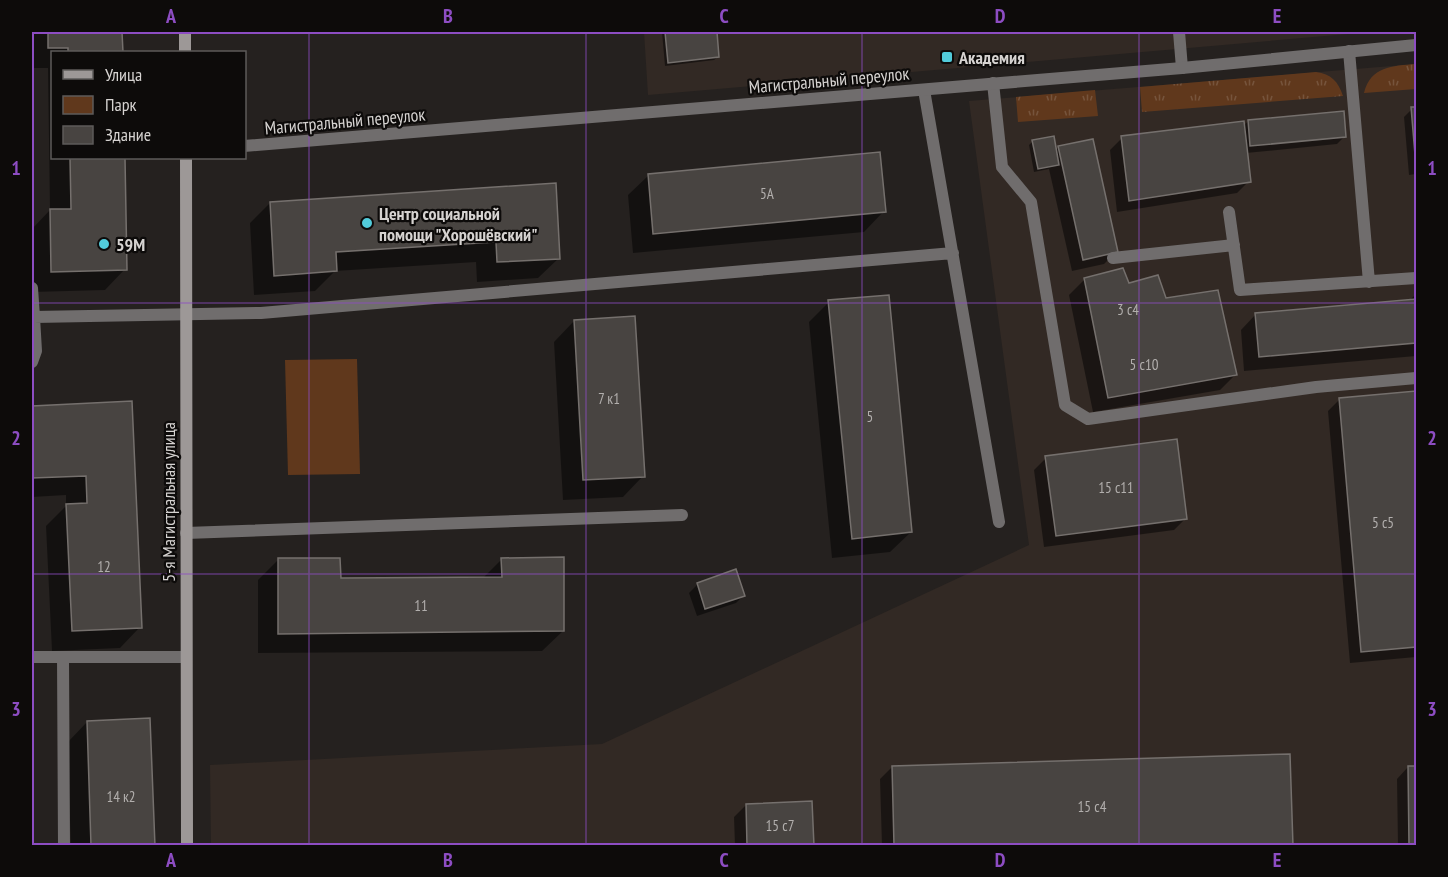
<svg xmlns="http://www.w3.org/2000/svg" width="1448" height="877" font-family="'PT Sans Narrow',sans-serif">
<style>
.built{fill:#322924}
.grass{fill:url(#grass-tufts)}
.park{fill:#60381c}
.shadow{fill:#0007}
.building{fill:#484441;stroke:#75706d;stroke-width:1.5}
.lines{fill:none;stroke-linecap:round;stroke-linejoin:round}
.lane{stroke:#706d6d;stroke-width:12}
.street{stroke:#706d6d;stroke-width:12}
.secondary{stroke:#9d9897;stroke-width:12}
.grid{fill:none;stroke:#8d4dc3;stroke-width:1.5;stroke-opacity:0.55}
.poi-dot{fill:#52cbda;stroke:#0d0b0a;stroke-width:2}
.labels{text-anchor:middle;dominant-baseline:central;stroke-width:4.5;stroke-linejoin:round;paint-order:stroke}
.number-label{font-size:15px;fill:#b2afad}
.poi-label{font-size:18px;font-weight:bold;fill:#d6d3d1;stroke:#0d0b0a;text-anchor:start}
.street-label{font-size:18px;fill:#d6d3d1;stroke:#0d0b0a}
.neatline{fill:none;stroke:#8d4dc3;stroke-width:2}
.grid-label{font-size:20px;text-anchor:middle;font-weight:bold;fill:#8d4dc3}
</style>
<defs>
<pattern id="grass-tufts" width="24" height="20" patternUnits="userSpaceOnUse" patternTransform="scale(1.5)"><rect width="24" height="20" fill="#60381c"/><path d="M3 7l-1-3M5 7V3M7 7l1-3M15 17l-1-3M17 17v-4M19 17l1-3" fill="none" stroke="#76543c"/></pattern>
</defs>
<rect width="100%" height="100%" fill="#25211f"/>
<path class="built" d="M644,32H1371L648,95Z
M1416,64V845H211L210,765L602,744L1029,545L969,101Z"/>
<path class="grass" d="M1416,64V89L1364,93C1371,66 1392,66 1416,64Z
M1316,72C1331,74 1338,81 1343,96L1142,112L1140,87Z
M1095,90L1098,116L1018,122L1016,97Z"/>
<path class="park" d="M357,359L360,474L288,475L285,360Z"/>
<path class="shadow" d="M32,32H121V52H52V158H123L125,269L105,290L32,292V229L50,210L48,68H32Z
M662,32H715L718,57L714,60L665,66Z
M1416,108V174L1409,175L1404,117L1412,109Z
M1248,121L1345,136L1337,144L1246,153L1249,181L1237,193L1117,212L1110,150L1122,138L1243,127Z
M1032,142L1055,151L1059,147L1116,252L1104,264L1072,271L1049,169L1034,172L1029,145Z
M649,175L884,211L864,232L633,253L628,195Z
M554,184L559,258L538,278L477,282L476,262L335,271L315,291L254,295L250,223L270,203Z
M1085,279L1128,285L1165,299L1235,375L1220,390L1093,412L1069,295Z
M1416,294V356L1244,371L1241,330L1256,314L1409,301Z
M829,302L911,532L890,552L832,558L809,322Z
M574,321L643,476L623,497L563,500L554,342Z
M1416,393V657L1350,663L1328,411L1340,399Z
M130,403L140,627L120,648L52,651L46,526L66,506V495L32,497V407Z
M1046,458L1186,518L1174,530L1044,547L1034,470Z
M502,559L563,631L542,651L258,653V580L278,560L339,580L483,578Z
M697,585L744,595L736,603L697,616L689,593Z
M87,722L153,846H71L67,743Z
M892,767L1291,846H882L880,779Z
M1408,767H1416V846H1398L1397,779Z
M746,805L813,846H735L734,817Z"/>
<path class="building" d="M48,32H122L123,52H68V48H48Z
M665,32H717L719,57L668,63Z
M1411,107H1416V167Z
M1344,111L1346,137L1250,146L1248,120Z
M1244,121L1251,182L1129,201L1121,136Z
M1054,136L1059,165L1038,169L1032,140Z
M1093,139L1118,252L1083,260L1058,146Z
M880,152L886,212L653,234L648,174Z
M70,158H125L127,270L51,272L50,209H71Z
M556,183L560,259L497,262L496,242L336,252L337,271L274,276L270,202Z
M1123,268L1129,283L1158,275L1166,298L1218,290L1237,375L1108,398L1084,278Z
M889,295L912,532L852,539L828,300Z
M1416,299V343L1259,357L1255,313Z
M635,316L645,477L583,480L574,320Z
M1416,391V647L1361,652L1339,398Z
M132,401L142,628L72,631L66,504L87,503L86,476L32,478V406Z
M1177,439L1187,519L1056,536L1045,456Z
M564,557V631L278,634V558H340L341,578L502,577L501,558Z
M736,569L745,596L705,609L697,583Z
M150,718L155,846H91L87,721Z
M1290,754L1293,846H894L892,766Z
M1408,766H1416V846H1409Z
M812,801L814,846H747L746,804Z"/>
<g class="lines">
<path class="lane" d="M1179,32L1182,68
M1349,51L1369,282
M993,83L1002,167L1031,202L1065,405L1088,419L1316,387L1416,378
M924,90L999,522
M1229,212L1240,290L1416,278
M1113,258L1234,245
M32,288L34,317
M32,362L36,351L34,317L261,313L953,253
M186,533L682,515
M32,657H186
M63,657L64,846"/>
<path class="street" d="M244,146L1182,68L1416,45"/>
<path class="secondary" d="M185,32V52
M186,158L187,846"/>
</g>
<path class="grid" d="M309,32V846M586,32V846M862,32V846M1139,32V846M32,303H1416M32,574H1416"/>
<g class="poi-dot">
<rect x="941" y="51" width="12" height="12" rx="3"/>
<circle cx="367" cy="223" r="6"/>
<circle cx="104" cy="244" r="6"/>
</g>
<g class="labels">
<g class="number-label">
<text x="767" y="193">5А</text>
<text x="1128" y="309">3 с4</text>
<text x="1144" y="364">5 с10</text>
<text x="609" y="398">7 к1</text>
<text x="870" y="416">5</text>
<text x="1116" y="487">15 с11</text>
<text x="1383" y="522">5 с5</text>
<text x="104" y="566">12</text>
<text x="421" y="605">11</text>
<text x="121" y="796">14 к2</text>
<text x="1092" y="806">15 с4</text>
<text x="780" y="825">15 с7</text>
</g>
<g class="poi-label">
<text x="959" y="57">Академия</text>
<text x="379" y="213">Центр социальной<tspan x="379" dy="21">помощи "Хорошёвский"</tspan></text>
<text x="116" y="244">59М</text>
</g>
<g class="street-label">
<text transform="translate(829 80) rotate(-5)">Магистральный переулок</text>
<text transform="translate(345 121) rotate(-5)">Магистральный переулок</text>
<text transform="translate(168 502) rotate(-90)">5-я Магистральная улица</text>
</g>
</g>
<rect width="1448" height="877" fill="none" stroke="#0d0b0a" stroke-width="66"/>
<rect x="51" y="51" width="195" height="108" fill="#0d0b0a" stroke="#5d5b5a" stroke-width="1.5"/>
<rect x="63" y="70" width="30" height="9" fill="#9d9897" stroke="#5d5b5a" stroke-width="1.5"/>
<text x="105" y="81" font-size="18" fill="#d6d3d1">Улица</text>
<rect x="63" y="96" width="30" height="18" fill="#60381c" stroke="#5d5b5a" stroke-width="1.5"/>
<text x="105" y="111" font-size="18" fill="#d6d3d1">Парк</text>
<rect x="63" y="126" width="30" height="18" fill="#484441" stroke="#5d5b5a" stroke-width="1.5"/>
<text x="105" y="141" font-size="18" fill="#d6d3d1">Здание</text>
<rect x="33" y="33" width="1382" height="811" class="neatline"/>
<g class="grid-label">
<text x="171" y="23">A</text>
<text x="448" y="23">B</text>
<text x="724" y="23">C</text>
<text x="1000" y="23">D</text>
<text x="1277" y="23">E</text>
<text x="16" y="175">1</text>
<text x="1432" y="175">1</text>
<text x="16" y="445">2</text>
<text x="1432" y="445">2</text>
<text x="16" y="716">3</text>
<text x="1432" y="716">3</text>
<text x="171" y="867">A</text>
<text x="448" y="867">B</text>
<text x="724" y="867">C</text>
<text x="1000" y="867">D</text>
<text x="1277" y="867">E</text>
</g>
</svg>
